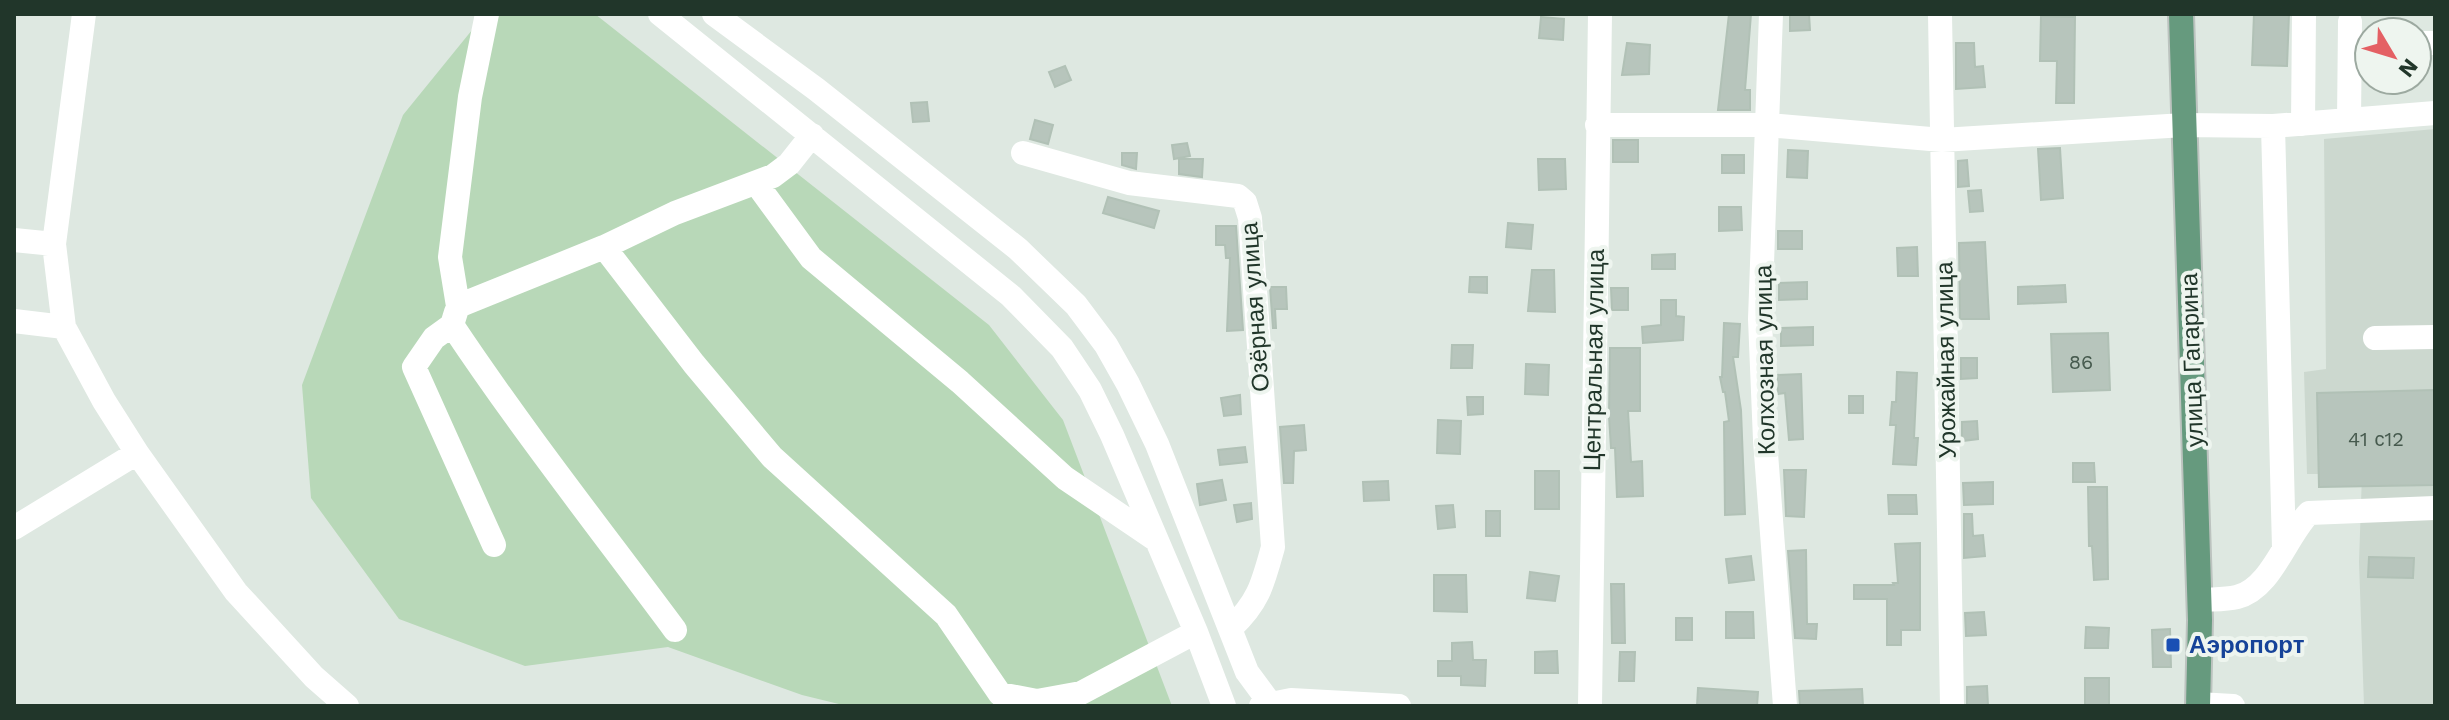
<svg xmlns="http://www.w3.org/2000/svg" width="2449" height="720" font-family="'Work Sans',sans-serif">
<style>
.built{fill:#ccd8cf}
.green{fill:#b8d8b8}
.building{fill:#b7c5bc;stroke:#b1c1b6;stroke-width:2}
.lines{fill:none;stroke-linecap:round;stroke-linejoin:round}
.major-casing{stroke:#bcc3bf;stroke-width:28}
.minor{stroke:#fff;stroke-width:24}
.major{stroke:#669a7e;stroke-width:24}
.transit-dot{fill:#1a4fb4;stroke:#eef5ef;stroke-width:3}
.labels{text-anchor:middle;dominant-baseline:central;stroke-width:8;stroke-linejoin:round;paint-order:stroke}
.number-label{font-size:20px;fill:#465a4e}
.street-label{font-size:24px;fill:#21362a;stroke:#eef5ef}
.transit-label{font-size:24px;font-weight:bold;fill:#164399;stroke:#eef5ef;text-anchor:start}
</style>
<rect width="100%" height="100%" fill="#dee8e1"/>
<path class="built" d="M2435,129V706H2364L2359,562L2362,474H2307L2304,372L2326,369L2324,139Z"/>
<path class="green" d="M485,14H595L989,325L1063,420L1172,706H847L802,695L668,647L525,666L399,619L311,498L302,385L403,115Z"/>
<path class="building" d="M1729,14H1751L1745,90H1750V110H1718Z
M1790,14H1809L1810,30L1790,31Z
M2254,14H2289L2287,66L2252,65Z
M2041,16L2075,17L2074,103H2056L2057,61H2040Z
M1541,17L1564,19L1563,40L1539,38Z
M1627,43L1650,45L1649,74L1622,75Z
M1956,43H1974L1975,67L1983,66L1985,87L1956,89Z
M1065,66L1071,80L1055,87L1049,72Z
M927,102L929,121L913,122L911,103Z
M1035,120L1053,125L1048,144L1030,139Z
M1613,140H1638V162H1613Z
M1187,143L1190,156L1174,159L1172,145Z
M2060,148L2063,198L2041,200L2038,149Z
M1788,150L1808,151L1807,178L1787,177Z
M1122,153H1137L1136,169L1122,165Z
M1722,155H1744V173H1722Z
M1179,159H1203L1202,177L1179,174Z
M1538,159H1565L1566,189L1539,190Z
M1967,160L1969,186L1958,187V161Z
M1981,190L1983,211L1970,212L1968,191Z
M1108,197L1159,211L1154,228L1103,213Z
M1719,207H1741L1742,230L1719,231Z
M1508,223L1533,225L1531,249L1506,247Z
M1216,226H1236L1243,330L1227,331L1230,258H1226L1225,245H1216Z
M1778,231H1802V249H1778Z
M1985,242L1989,319H1960L1959,243Z
M1917,247L1918,276H1898L1897,248Z
M1675,254V269H1652V255Z
M1532,270H1554L1555,312L1528,311Z
M1470,277H1487V293L1469,292Z
M1807,282V299L1779,300V283Z
M2065,285L2066,302L2018,304V287Z
M1270,287H1286L1287,309H1275L1276,328H1273Z
M1611,288H1628V310H1612Z
M1661,300H1676V316L1684,317L1683,340L1643,343L1642,327L1661,325Z
M1724,323L1740,324L1738,357H1733L1741,410L1745,514L1725,515L1724,422L1729,421L1725,392H1723L1720,377H1722Z
M1813,327V345L1781,346V328Z
M2108,333L2110,390L2053,392L2051,334Z
M1452,345H1473L1472,368H1451Z
M1610,348H1640V411H1628L1631,462L1642,461L1643,496L1617,497L1615,448H1611L1609,416Z
M1961,358H1977V378L1961,379Z
M1526,364L1549,365L1548,395L1525,394Z
M1897,372L1917,373L1914,438H1918L1916,465L1893,464L1896,425H1890L1892,402H1896Z
M1801,374L1803,439L1789,440L1785,393L1778,394L1777,375Z
M2435,390V485L2319,487L2317,393Z
M1240,395L1241,414L1224,416L1221,398Z
M1849,396H1863V413H1849Z
M1467,397H1483V414L1468,415Z
M1438,420L1461,421L1460,454L1437,453Z
M1977,421L1978,439L1962,441V422Z
M1304,425L1306,450L1294,451L1293,483H1284L1280,427Z
M1245,447L1247,462L1220,465L1218,450Z
M2073,463H2094L2095,482H2073Z
M1784,470H1806L1804,517L1786,516Z
M1535,471H1559V509H1535Z
M1222,480L1226,500L1200,505L1197,484Z
M1388,481L1389,500L1364,501L1363,482Z
M1993,482V504L1964,505L1963,483Z
M2088,487H2107L2108,579L2094,580L2092,546H2089Z
M1888,495H1916L1917,514H1889Z
M1251,503L1252,519L1237,522L1234,505Z
M1453,505L1455,527L1438,529L1436,506Z
M1486,511H1500V536H1486Z
M1964,514H1972L1973,536L1983,535L1985,556L1964,558Z
M1920,543V630H1901V645H1887V599H1854V585H1894L1893,583H1898L1895,544Z
M1806,550L1807,624H1817L1816,639L1795,638L1788,551Z
M1751,556L1754,580L1729,583L1726,559Z
M2369,557L2414,558L2413,578L2368,577Z
M1530,572L1559,576L1555,601L1527,598Z
M1434,575H1466L1467,612L1434,611Z
M1611,584H1624L1625,643H1612Z
M1726,612H1753L1754,638H1726Z
M1984,612L1986,635L1966,636L1965,613Z
M1676,618H1692V640H1676Z
M2086,627L2109,628L2108,648H2085Z
M2170,629L2171,667H2153L2152,630Z
M1472,642L1473,660H1486L1485,686L1461,685V676H1438V661H1452V643Z
M1557,651L1558,673H1535V652Z
M1620,652H1635L1634,681H1619Z
M2085,678H2109V705H2085Z
M1987,686L1988,706H1967V687Z
M1698,688L1758,692L1757,706H1697Z
M1862,689L1863,706H1800L1799,691Z"/>
<g class="lines">
<g class="major-casing">
<path id="major" d="M2181,14L2200,620L2198,706"/>
</g>
<path class="minor" d="M487,14L470,97L450,257L458,306L604,247L675,213L773,176L789,164L812,135
M660,14L1011,296L1062,348L1090,390L1112,435L1196,632L1224,706
M714,14L816,89L1018,249L1076,305L1106,345L1128,384L1157,444L1247,672L1272,706
M1771,14L1760,319L1765,440L1785,706
M1940,14L1952,706
M2417,43H2435
M2349,120L2350,22
M2303,124L2304,14
M1597,125H1768L1942,140L2184,125L2273,126L2435,113
M2273,126L2284,548
M1023,153L1129,183L1238,196L1245,202L1250,218L1273,547C1263,583 1259,602 1231,628
M756,183L811,258L960,382L1065,478L1155,539
M14,240L54,244
M604,247L694,364L772,457L946,615L1000,694L1037,701L1081,693L1196,632
M456,312L452,325L434,338L414,367L494,545
M14,321L64,327
M452,325C522,430 600,529 675,630
M2375,338L2435,337
M137,453L236,592L314,677L347,706
M14,528L137,453L104,401L64,327L54,244L84,14
M2200,600C2212,599 2225,600 2237,597C2271,589 2286,536 2309,513L2435,508
M2198,704L2233,706
M1261,706L1291,700L1399,706
M1590,706L1600,14"/>
<use href="#major" class="major"/>
</g>
<rect class="transit-dot" x="2165" y="637" width="16" height="16" rx="4"/>
<g class="labels">
<g class="number-label">
<text x="2081" y="362">86</text>
<text x="2376" y="439">41 с12</text>
</g>
<g class="street-label">
<text transform="translate(1255 307) rotate(-94)">Озёрная улица</text>
<text transform="translate(1594 360) rotate(-89)">Центральная улица</text>
<text transform="translate(1765 360) rotate(-91)">Колхозная улица</text>
<text transform="translate(1946 360) rotate(-91)">Урожайная улица</text>
<text transform="translate(2192 360) rotate(-92)">улица Гагарина</text>
</g>
<g class="transit-label">
<text x="2189" y="645">Аэропорт</text>
</g>
</g>
<rect width="2449" height="720" fill="none" stroke="#21362a" stroke-width="32"/>
<g transform="translate(2393 56) rotate(128)"><circle r="38" fill="#eef5ef" stroke="#9ca9a0" stroke-width="2"/>
<path d="M0-6L14 30L0 20L-14 30Z" fill="#e46064"/>
<text y="-12" font-size="22" font-weight="bold" text-anchor="middle" fill="#21362a">N</text>
</g>
</svg>
